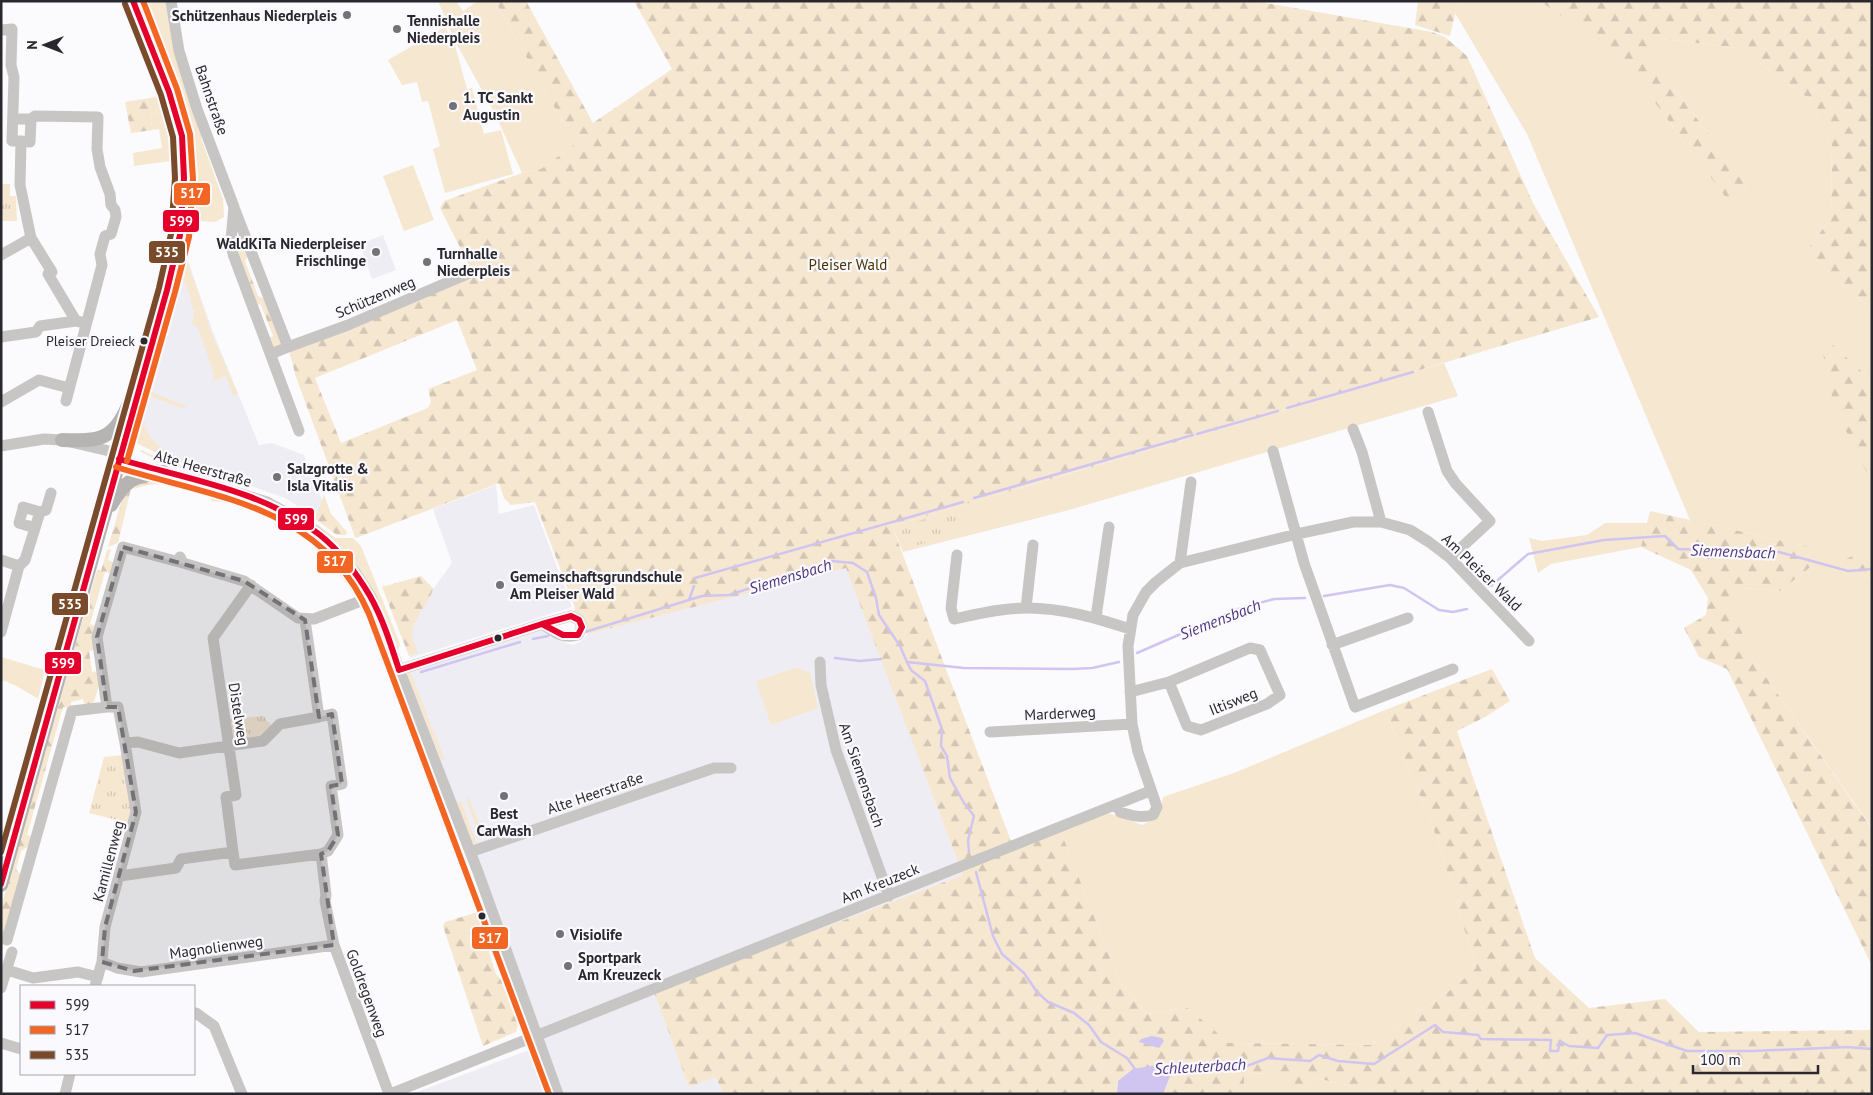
<svg xmlns="http://www.w3.org/2000/svg" width="1873" height="1095" viewBox="0 0 1873 1095" font-family="'PT Sans',sans-serif">
  <style>
    .built { fill: #efedf4 }
    .green { fill: #f6e7d1 }
    .forest { fill: url(#forest-firs); fill-rule: evenodd }
    .park { fill: url(#park-tufts) }
    .water { fill: #d0c5f1 }
    .lines { fill: none; stroke-linecap: round; stroke-linejoin: round }
    .stream { stroke: #d0c5f1; stroke-width: 2.5 }
    .minor { stroke: #c8c6c4; stroke-width: 11 }
    .major { stroke: #b6b4b2; stroke-width: 14 }
    .bus-1-casing { stroke: #faf9fd; stroke-width: 10 }
    .bus-2-casing { stroke: #faf9fd; stroke-width: 10 }
    .bus-3-casing { stroke: #faf9fd; stroke-width: 10 }
    .bus-1 { stroke: #e4002b; stroke-width: 6 }
    .bus-2 { stroke: #f26522; stroke-width: 6 }
    .bus-3 { stroke: #7a4b2a; stroke-width: 6 }
    .marked { fill: #737277; fill-opacity: 0.2; stroke: #737277; stroke-width: 4; stroke-dasharray: 10 6; stroke-linejoin: round }
    .poi-dot { fill: #737277; stroke: #faf9fd; stroke-width: 2 }
    .bus-dot { fill: #2a282f; stroke: #faf9fd; stroke-width: 2 }
    .labels { text-anchor: middle; dominant-baseline: central; stroke-width: 4.5; stroke-linejoin: round; paint-order: stroke }
    .bus-label { font-size: 14px; fill: #2a282f; stroke: #faf9fd; text-anchor: end }
    .poi-label { font-size: 15px; font-weight: bold; fill: #2a282f; stroke: #faf9fd; text-anchor: start }
    .street-label { font-size: 15px; fill: #2a282f; stroke: #faf9fd }
    .park-label { font-size: 15px; fill: #493100; stroke: #faf9fd }
    .water-label { font-size: 16px; font-style: italic; fill: #4e3780; stroke: #faf9fd }
    .line-badge { stroke: #faf9fd; stroke-width: 2 }
    .badge-label { font-size: 14px; text-anchor: middle; font-weight: bold; fill: #fff }
  </style>
  <defs>
    <pattern id="forest-firs" width="22" height="20" patternUnits="userSpaceOnUse" patternTransform="scale(1.25)"><rect width="22" height="20" fill="#f6e7d1"/><path d="M5 1l3.5 6h-7zM16 11l3.5 6h-7z" fill="#d3c6b4"/></pattern>
    <pattern id="park-tufts" width="24" height="20" patternUnits="userSpaceOnUse" patternTransform="scale(1.25)"><rect width="24" height="20" fill="#f6e7d1"/><path d="M3 7l-1-3M5 7V3M7 7l1-3M15 17l-1-3M17 17v-4M19 17l1-3" fill="none" stroke="#d3c6b4"/></pattern>
  </defs>
  <rect width="100%" height="100%" fill="#fbfafc"/>
  <path class="built" d="M383,235L396,270L372,279L360,244Z
    M183,247L213,332L259,445L272,443L304,455L323,502L319,519L285,498L159,453L138,426L170,307Z
    M496,485L499,514L534,505L572,607L410,658L403,631L452,563L433,509Z
    M846,567L963,875L655,992L689,1087L716,1076L723,1094H412L539,1046L399,670L542,624L563,642L573,645L580,642L588,634Z"/>
  <path class="green" d="M143,1H166L202,133L201,138L223,199L224,217L215,222L187,220L184,121L172,76Z
    M438,1H456L463,11L478,1H495L575,144L541,169L522,173L495,114L455,41Z
    M1458,1H1540L1624,61L1729,202L1747,186L1652,58L1664,39L1739,48L1808,98L1832,146L1831,218L1807,250L1852,294L1872,308V381L1833,346L1835,407L1872,483V543L1861,576L1872,578V828L1754,660L1732,611L1743,588L1780,591L1813,565L1814,548L1690,520L1527,134L1455,13Z
    M445,27L455,45L467,89L472,88L484,134L501,130L513,174L445,193L433,149L440,146L428,101L422,102L417,82L402,85L388,60Z
    M166,111L171,161L134,166L133,153L162,148L159,129L153,130L151,121L152,115Z
    M413,165L434,220L404,231L383,176Z
    M185,254L212,334L238,394L233,396L226,376L212,381L214,374L198,328L192,323L195,310L192,309L190,295L179,270Z
    M1444,363L1458,396L1069,510L903,552L892,526Z
    M147,390L186,406L184,409L150,396C148,403 144,412 144,419C144,447 185,461 206,468L208,462L214,471L213,474L159,454L136,443V428Z
    M142,450L149,454L203,474L202,476L149,456L140,451Z
    M316,523L335,538H353L361,546L400,644L398,650L375,594Z
    M1605,523H1647L1641,547L1551,564L1538,573L1529,538L1542,541L1587,535Z
    M1,657L45,670L38,699L15,685L8,683L9,682L1,680Z
    M795,668L810,672L818,708L771,725L756,681Z
    M410,671L445,760L443,761L441,760L412,686L408,684L407,676Z
    M1385,710L1437,838L1476,968L1456,986L1371,1045L1228,1043L1188,1008L1147,1014L1120,983L1061,832L1108,813L1143,825L1160,814L1163,797L1234,773Z
    M469,798L485,838H482L479,835L466,800Z
    M461,801L477,844V845L472,842L457,803Z
    M1271,1073L1300,1089L1315,1078L1372,1090L1373,1094H1244V1074Z"/>
  <path class="forest" d="M495,1H526L593,123L672,69L634,1H1254L1432,32L1445,37L1467,56L1533,203L1599,317L892,526L1014,849L1061,832L1120,983L1147,1014L1188,1008L1229,1043L1371,1045L1456,986L1476,968L1437,838L1385,710L1492,669L1510,701L1485,717L1457,731L1535,958L1589,1008L1665,999L1699,1032L1872,1030V1094H1373L1371,1090L1315,1078L1300,1089H1286L1271,1073L1244,1074V1094H1163L1171,1074L1118,1081L1117,1094H723L716,1077L689,1087L654,992L963,875L846,568L588,634L573,615L575,608L535,502L511,505L504,498L499,483L356,538L355,537L296,377L288,347L472,271L440,208L444,201L522,173L541,169L575,144ZM457,320L477,370L428,389L431,402L428,408L341,443L315,378Z
    M1418,1H1458L1450,36L1415,25Z
    M1540,1H1872V308L1852,294L1807,250L1831,218L1832,146L1808,98L1739,48L1664,39L1652,58L1747,186L1729,202L1624,61Z
    M162,96L166,111L152,115L151,121L153,130L131,133L125,102Z
    M238,236L241,237L249,254L245,261L258,296L267,300L282,343L275,348L272,346L268,339L273,336L261,305L254,303L241,270L236,237Z
    M1833,345L1872,381V483L1834,407L1823,353Z
    M107,473L108,478L60,649L105,475Z
    M157,479C207,485 266,502 308,531C324,542 338,558 350,575C355,581 362,590 356,597C340,575 316,541 290,530C286,528 280,528 275,526L276,518L230,503L211,501V496C187,489 161,478 135,489L136,484Z
    M132,484L118,543L108,547L123,496Z
    M324,495L331,514L347,532L346,535H337L315,519Z
    M1650,511L1815,548L1813,565L1780,591L1744,588L1733,611L1754,660L1872,829V966L1727,669L1699,657L1684,628L1706,615L1708,598L1691,570L1641,547Z
    M1872,543V578L1861,576L1840,562L1869,548Z
    M111,549L108,560L115,563L112,573L105,572L90,624L97,627L96,650L89,651L92,672L100,671L101,679L93,705L85,706L83,699L71,702V708L63,707L27,835L34,837L32,844L21,851L16,869L18,872L24,875L1,954V908L11,872L97,570L101,571L107,550Z
    M421,576L433,588C430,605 410,619 413,637C413,642 417,647 418,653L409,656L382,587Z
    M478,912L482,930L494,968L496,974L501,980L518,1025L516,1032L483,1046L443,926L445,922Z"/>
  <path class="park" d="M1,184H10V196H16L17,221H1Z
    M960,509L956,536L905,548L897,527Z
    M264,716L266,720L270,723L271,728L261,738L238,741L230,734L229,719Z
    M123,755L132,812L129,823L89,813L104,757Z"/>
  <path class="water" d="M1152,1036L1162,1038L1164,1041L1159,1048L1139,1042L1141,1039Z
    M1156,1065L1168,1066L1171,1074L1163,1094H1117L1118,1081L1133,1069Z"/>
  <g class="lines">
    <path class="stream" d="M1287,408L1413,372
      M1197,434L1278,411
      M974,498L1193,435
      M695,578L963,502
      M1491,586L1528,554L1604,540L1665,536L1678,549L1779,552L1848,571L1872,569
      M1324,596L1390,585L1404,588L1439,610L1453,612L1467,609
      M689,600L694,586
      M585,632L702,596L729,595L832,561L853,563L867,572L876,598L879,615L900,646L907,662L964,668L1073,669L1092,668L1119,662
      M533,639L548,636
      M1137,653L1238,609L1274,599L1305,598
      M835,658L860,661L881,659
      M907,662L911,670L925,681L942,729L941,746L947,756L950,778L964,803L974,816L968,840L969,852
      M421,672L520,642
      M976,872L993,936L1002,954L1024,973L1037,992L1048,1002L1074,1013L1089,1025L1101,1042L1127,1058L1135,1069
      M1168,1070L1197,1067L1247,1066L1268,1058L1310,1061L1319,1055L1338,1061L1374,1064L1435,1025L1443,1032L1478,1035L1481,1039L1551,1040L1550,1051H1558L1560,1041L1569,1046L1598,1048L1607,1035L1635,1033L1687,1051H1752L1847,1047L1872,1049"/>
    <path class="minor" d="M171,1L179,51L197,109L234,207L231,240L233,254L299,431
      M1,30L12,29L11,65L14,77L12,141H21L20,185L31,238L1,255
      M13,119H31L35,116L98,117L97,149L100,167L110,194L111,205L115,210L116,217L111,234L105,236L100,254L102,265L66,401
      M21,141L30,142L31,119
      M235,210L288,347L271,354
      M31,238L52,272L48,274L76,321
      M1,337L36,332L40,326L76,321L81,322
      M288,347L348,325L472,272
      M1,402L39,380L69,388
      M1428,412L1447,471L1456,484L1490,521L1450,558
      M1353,429L1362,452L1381,522
      M1,446L44,439L62,440L109,451L119,459L134,464L202,482L267,502L307,524L319,534L355,572L371,597L478,872L558,1094
      M1273,451L1304,563L1355,707L1453,669
      M35,528L19,523L23,509V507L40,512
      M957,555L951,608L954,619C978,614 1002,608 1027,608C1063,608 1096,618 1130,629
      M180,557L183,563L244,581L298,618L314,619L371,597
      M1,560L19,566
      M1180,563L1191,482
      M1026,608L1033,545
      M1096,617L1109,527
      M1,632L19,566L25,560L40,512L46,510L51,493
      M1332,645L1408,618
      M820,662L821,685L836,750L889,896
      M399,670L542,624L571,616L579,620L582,627L578,635C562,639 554,632 542,624
      M1130,692L1169,682L1250,648L1260,650L1280,695L1267,704L1201,730L1187,726L1169,682
      M990,732L1132,724
      M125,743L138,742L179,753L263,741L280,724L319,717
      M1118,804L1120,812C1132,816 1141,818 1153,815L1157,807L1138,752L1132,724L1128,646L1133,615L1146,592L1156,582L1180,563L1297,534L1353,522H1381L1410,530L1429,542L1450,558L1529,641
      M233,852L226,797L236,795L213,638L251,585
      M470,852L714,768H731
      M321,854L326,895L325,901L334,945L389,1094
      M120,876L176,868L181,859L233,852L235,865L321,854L328,851L338,835L331,786L342,784L332,714L319,717L305,620
      M7,940L72,711L107,707L97,637L123,547L183,563
      M102,962L117,968L141,972L334,945
      M7,970L33,978L78,972L98,977
      M95,986L102,962L105,927L136,812L125,743L118,707H107
      M1,988L12,952
      M196,1013L214,1026L242,1094
      M1,1043L21,1049
      M65,1094L70,1074
      M390,1094L1150,791"/>
    <path class="major" d="M62,440C99,441 114,441 129,403
      M111,505C126,479 134,476 163,472
      M1,885L167,290L180,235L184,178L182,136L169,92L133,1"/>
    <defs>
      <path id="bus-1" d="M119,459C186,479 263,490 320,535C340,551 357,574 370,596C383,619 391,645 399,670
        M571,616L579,620L582,627L578,635H563L542,624Z
        M399,670L542,624
        M1,884L167,290L180,235L184,178L182,136L169,92L133,1"/>
      <path id="bus-2" d="M127,461L175,292L189,237L193,179L190,134L177,89L143,1
        M116,467C216,498 322,505 369,614L549,1094"/>
      <path id="bus-3" d="M1,852L159,288L171,234L175,178L173,137L161,95L125,4"/>
    </defs>
    <use href="#bus-1" class="bus-1-casing"/>
    <use href="#bus-2" class="bus-2-casing"/>
    <use href="#bus-3" class="bus-3-casing"/>
    <use href="#bus-1" class="bus-1"/>
    <use href="#bus-2" class="bus-2"/>
    <use href="#bus-3" class="bus-3"/>
  </g>
  <path class="marked" d="M123,547L244,581L305,620L319,717L332,714L342,784L331,786L338,835L328,851L321,854L334,945L134,971L102,962L105,927L136,812L118,707H107L97,637Z"/>
  <g class="poi-dot">
    <circle cx="347" cy="15" r="5"/>
    <circle cx="397" cy="29" r="5"/>
    <circle cx="453" cy="106" r="5"/>
    <circle cx="376" cy="252" r="5"/>
    <circle cx="427" cy="262" r="5"/>
    <circle cx="277" cy="477" r="5"/>
    <circle cx="500" cy="585" r="5"/>
    <circle cx="504" cy="796" r="5"/>
    <circle cx="560" cy="934" r="5"/>
    <circle cx="568" cy="966" r="5"/>
  </g>
  <g class="bus-dot">
    <circle cx="144" cy="341" r="4.5"/>
    <circle cx="498" cy="638" r="4.5"/>
    <circle cx="482" cy="916" r="4.5"/>
  </g>
  <g class="labels">
    <g class="bus-label">
      <text x="135" y="341">Pleiser Dreieck</text>
    </g>
    <g class="poi-label">
      <text x="337" y="15" text-anchor="end">Schützenhaus Niederpleis</text>
      <text x="407" y="20">Tennishalle<tspan x="407" dy="17">Niederpleis</tspan></text>
      <text x="463" y="97">1. TC Sankt<tspan x="463" dy="17">Augustin</tspan></text>
      <text x="366" y="243" text-anchor="end">WaldKiTa Niederpleiser<tspan x="366" dy="17">Frischlinge</tspan></text>
      <text x="437" y="253">Turnhalle<tspan x="437" dy="17">Niederpleis</tspan></text>
      <text x="287" y="468">Salzgrotte &amp;<tspan x="287" dy="17">Isla Vitalis</tspan></text>
      <text x="510" y="576">Gemeinschaftsgrundschule<tspan x="510" dy="17">Am Pleiser Wald</tspan></text>
      <text x="504" y="813" text-anchor="middle">Best<tspan x="504" dy="17">CarWash</tspan></text>
      <text x="570" y="934">Visiolife</text>
      <text x="578" y="957">Sportpark<tspan x="578" dy="17">Am Kreuzeck</tspan></text>
    </g>
    <g class="street-label">
      <text transform="translate(212 100) rotate(71)">Bahnstraße</text>
      <text transform="translate(375 297) rotate(-23)">Schützenweg</text>
      <text transform="translate(203 468) rotate(16)">Alte Heerstraße</text>
      <text transform="translate(1482 572) rotate(44)">Am Pleiser Wald</text>
      <text transform="translate(1233 701) rotate(-22)">Iltisweg</text>
      <text transform="translate(1060 713) rotate(-3)">Marderweg</text>
      <text transform="translate(239 714) rotate(81)">Distelweg</text>
      <text transform="translate(862 775) rotate(71)">Am Siemensbach</text>
      <text transform="translate(595 793) rotate(-19)">Alte Heerstraße</text>
      <text transform="translate(108 861) rotate(-75)">Kamillenweg</text>
      <text transform="translate(880 883) rotate(-22)">Am Kreuzeck</text>
      <text transform="translate(216 947) rotate(-8)">Magnolienweg</text>
      <text transform="translate(367 993) rotate(70)">Goldregenweg</text>
    </g>
    <g class="park-label">
      <text x="848" y="264">Pleiser Wald</text>
    </g>
    <g class="water-label">
      <text transform="translate(1733 551) rotate(2)">Siemensbach</text>
      <text transform="translate(790 576) rotate(-17)">Siemensbach</text>
      <text transform="translate(1220 619) rotate(-21)">Siemensbach</text>
      <text transform="translate(1200 1066) rotate(-3)">Schleuterbach</text>
    </g>
  </g>
  <g class="line-badge">
    <rect x="173" y="182" width="38" height="24" rx="5" fill="#f26522"/>
    <rect x="162" y="209" width="38" height="24" rx="5" fill="#e4002b"/>
    <rect x="148" y="240" width="38" height="24" rx="5" fill="#7a4b2a"/>
    <rect x="277" y="507" width="38" height="24" rx="5" fill="#e4002b"/>
    <rect x="316" y="550" width="38" height="24" rx="5" fill="#f26522"/>
    <rect x="51" y="592" width="38" height="24" rx="5" fill="#7a4b2a"/>
    <rect x="44" y="651" width="38" height="24" rx="5" fill="#e4002b"/>
    <rect x="471" y="926" width="38" height="24" rx="5" fill="#f26522"/>
  </g>
  <g class="badge-label">
    <text x="192" y="198">517</text>
    <text x="181" y="226">599</text>
    <text x="167" y="257">535</text>
    <text x="296" y="524">599</text>
    <text x="335" y="566">517</text>
    <text x="70" y="609">535</text>
    <text x="63" y="668">599</text>
    <text x="490" y="943">517</text>
  </g>
  <rect width="1873" height="1095" fill="none" stroke="#2a282f" stroke-width="5"/>
  <rect x="20" y="985" width="175" height="90" fill="#faf9fd" stroke="#a7a5ab"/>
  <rect x="30" y="1001" width="25" height="8" fill="#e4002b" stroke="#a7a5ab"/>
  <text x="65" y="1010" font-size="15" fill="#2a282f">599</text>
  <rect x="30" y="1026" width="25" height="8" fill="#f26522" stroke="#a7a5ab"/>
  <text x="65" y="1035" font-size="15" fill="#2a282f">517</text>
  <rect x="30" y="1051" width="25" height="8" fill="#7a4b2a" stroke="#a7a5ab"/>
  <text x="65" y="1060" font-size="15" fill="#2a282f">535</text>
  <g transform="translate(45 45) rotate(270)" stroke="#faf9fd" stroke-width="4" paint-order="stroke">
  <path d="M0-4L9 19L0 12L-9 19Z" fill="#2a282f"/>
  <text y="-8" font-size="14" font-weight="bold" text-anchor="middle" fill="#2a282f">N</text>
  </g>
  <path d="M1693 1065v8h125v-8" fill="none" stroke="#2a282f" stroke-width="2.5"/>
  <text x="1700" y="1065" font-size="15" fill="#2a282f" stroke="#faf9fd" stroke-width="4" paint-order="stroke">100 m</text>
</svg>
